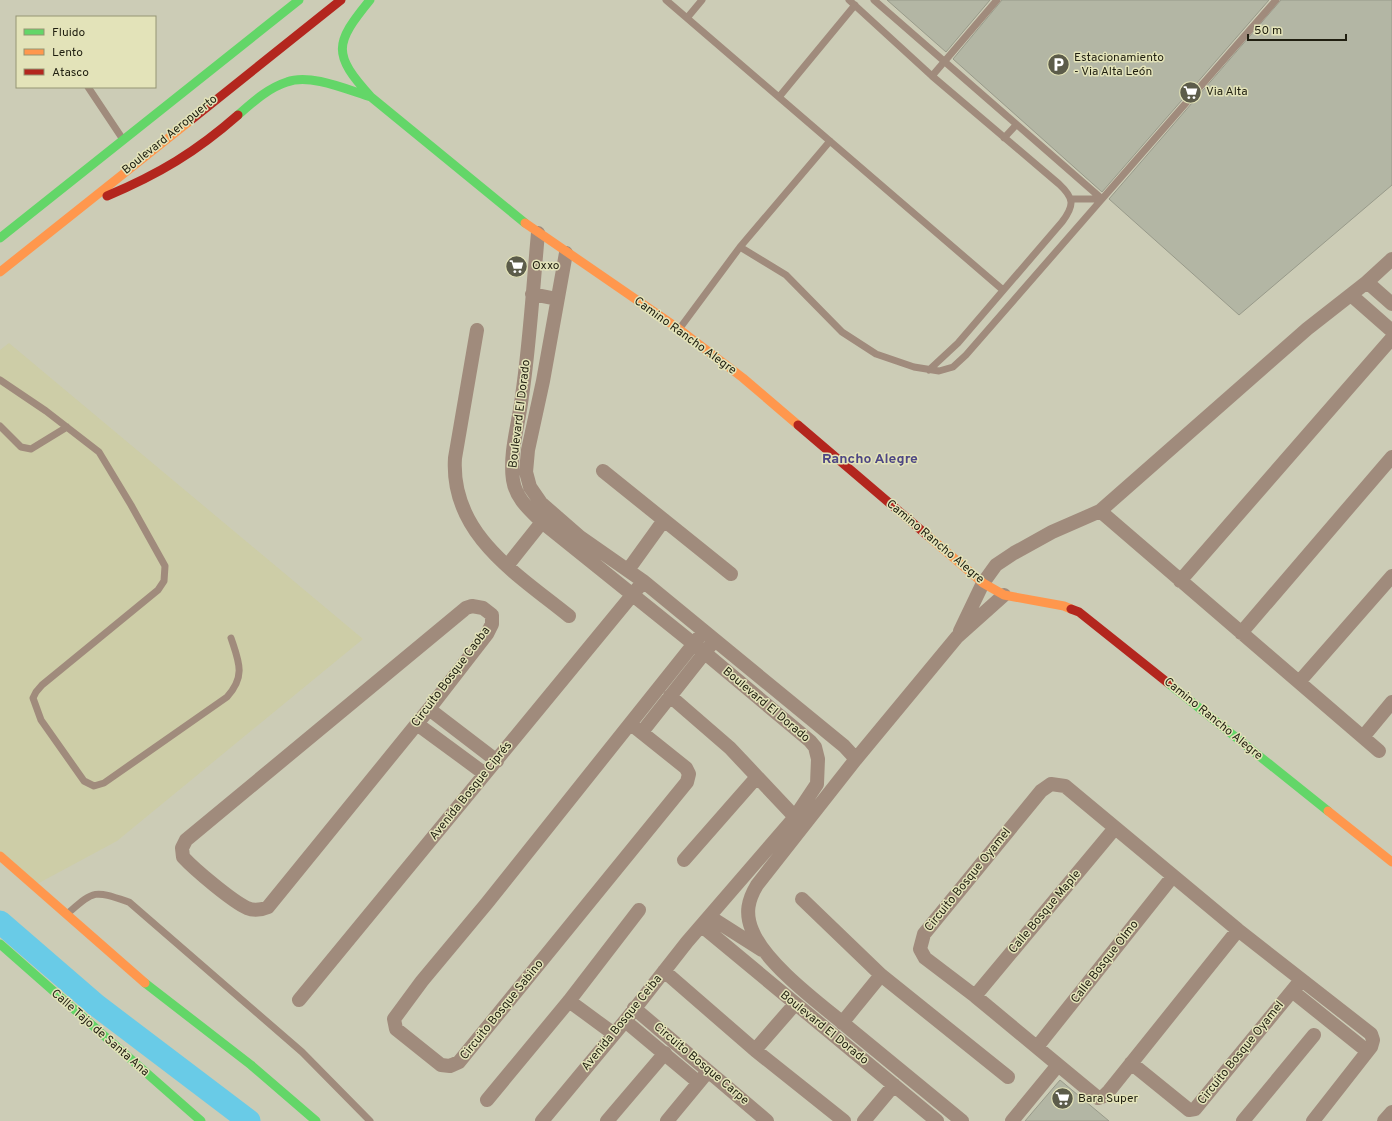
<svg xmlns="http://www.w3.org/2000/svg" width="1392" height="1121" viewBox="0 0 1392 1121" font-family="Overpass,sans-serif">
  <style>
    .built { fill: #cdcda7 }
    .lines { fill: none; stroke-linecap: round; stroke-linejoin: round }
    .river { stroke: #69cbe7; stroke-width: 23 }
    .building { fill: #b3b6a4; stroke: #989a8a }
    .lane { stroke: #a08b7c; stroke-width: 7 }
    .street { stroke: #a08b7c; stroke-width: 14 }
    .fast { stroke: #63d668; stroke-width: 9 }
    .slow { stroke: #ff974d; stroke-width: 9 }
    .jam { stroke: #b3261e; stroke-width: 9 }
    .labels { text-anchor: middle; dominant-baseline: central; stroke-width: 3; stroke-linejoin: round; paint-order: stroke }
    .poi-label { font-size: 12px; fill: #201f10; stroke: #e3e3b9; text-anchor: start }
    .street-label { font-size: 12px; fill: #201f10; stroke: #e3e3b9 }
    .quarter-label { font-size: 14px; font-weight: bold; fill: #4d4684; stroke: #e3e3b9 }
  </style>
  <rect width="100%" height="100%" fill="#ccccb6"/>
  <path class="built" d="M9,343L363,639L117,841L37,884L0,852V350Z"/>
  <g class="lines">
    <path class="river" d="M0,922L96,1005L249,1121"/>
  </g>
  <path class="building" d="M887,0H990L946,52Z
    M1002,0H1269L1102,192L953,59Z
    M1281,0H1392V185L1239,315L1109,199Z
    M1060,1080L1109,1121H1025Z"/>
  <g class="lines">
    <path class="lane" d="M666,0L1003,290
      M849,0L932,76L1059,184C1074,198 1075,205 1062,222L958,343L929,370
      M687,18L702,0
      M932,76L997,0
      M88,87L122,138
      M779,97L855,5
      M1004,138L1016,125
      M1071,199H1102L1276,0
      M740,247L830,141
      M680,328L740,247L786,275L842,332L876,354L914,367L939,371L953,367L966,355L1102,199L874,0
      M0,380L46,411L99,452L131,505L165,566L164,581L158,590L42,685L36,692L33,698L41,720L84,781L94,786L104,783L227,697C246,676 239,662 231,638
      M0,426L21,447L31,449L67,427
      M67,914C95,890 93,890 129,902L302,1052L370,1121"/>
    <path class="street" d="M538,233C533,287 530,342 522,396C519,423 509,453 513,480C516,499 530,510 542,522L705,653L810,741L815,747L818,759L817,784L795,817L687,942L625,1021L542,1121
      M566,253L543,381L528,450L526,472L530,487L541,503L580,537L643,581L844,746L856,759
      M1367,282L1392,259
      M532,294L557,299
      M1351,295L1392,331
      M477,330L455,458C450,534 517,574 569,616
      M603,471L731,574
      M1100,511L1379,751
      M507,566L542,522
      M628,570L664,520
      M1180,581L1392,338
      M472,606L483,608L492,615V624L487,634L429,709L268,907C261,910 254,911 247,908C232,901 195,870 183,857L182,848L186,840L466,608Z
      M960,631L983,583L996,565L1014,553L1052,532L1100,511L1307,329L1367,282L1392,304
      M1241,633L1392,457
      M1299,682L1392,576
      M670,696L730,748L795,817
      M429,709L497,761
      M417,724L485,774
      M631,724L686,768L689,774L687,782L459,1062L450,1066L441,1065L396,1029L394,1019L422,981L487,903L704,631
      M642,732L710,646
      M1363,737L1392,702
      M684,860L756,778
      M802,899L881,975L1008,1077
      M710,917L762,950
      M702,926L937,1121
      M1238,930L1109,1091L1104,1096L1098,1098L975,996L925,958L920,949L924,934L1041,791L1051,784L1065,786L1238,930L1371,1034L1373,1040L1371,1047L1313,1121
      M664,971L755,1050L844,1121
      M1292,991L1367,1051
      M975,996L1115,828
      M299,1000L638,588
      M569,1001L614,1034
      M634,1008L767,1121
      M625,1021L698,1082
      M842,1023L881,975
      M1037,1047L1173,876
      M755,1050L795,1004
      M1131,1063L1189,1110L1195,1109L1301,980
      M487,1100L569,1001L639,910
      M607,1121L665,1053
      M667,1121L705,1075
      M864,1121L894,1085
      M962,1121C921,1087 879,1053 838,1019C812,998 764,961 752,930C745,913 748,900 757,885L856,759L957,637L1004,595
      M1012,1121L1058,1065
      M1243,1121L1314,1035
      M1384,1121L1392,1112"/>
    <path class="fast" d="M370,0C334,44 332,54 371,97
      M371,97L525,223
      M238,115C253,102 268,88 287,82C310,73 348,90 371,97
      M0,238L299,0
      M1168,683L1328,811
      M0,944L201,1121
      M145,983L251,1065L316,1121"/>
    <path class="slow" d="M525,223L679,329L743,378L798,425
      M0,272L191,120
      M928,536L983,583L1004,595L1064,606L1071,609
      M1328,811L1392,862
      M0,856L145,983"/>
    <path class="jam" d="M191,120L341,0
      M107,196C159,174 196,152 238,115
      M798,425L928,536
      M1071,609L1079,612L1168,683"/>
  </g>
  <defs>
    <symbol id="parking-disc" viewBox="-11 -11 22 22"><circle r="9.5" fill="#5c5c4a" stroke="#e3e3b9"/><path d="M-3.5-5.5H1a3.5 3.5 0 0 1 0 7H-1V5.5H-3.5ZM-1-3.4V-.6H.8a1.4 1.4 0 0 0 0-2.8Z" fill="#fff"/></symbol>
    <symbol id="supermarket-disc" viewBox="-11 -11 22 22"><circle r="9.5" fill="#5c5c4a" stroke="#e3e3b9"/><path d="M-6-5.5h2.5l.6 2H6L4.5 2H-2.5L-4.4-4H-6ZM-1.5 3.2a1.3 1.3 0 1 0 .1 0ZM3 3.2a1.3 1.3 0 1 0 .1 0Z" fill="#fff"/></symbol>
  </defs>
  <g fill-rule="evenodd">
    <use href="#parking-disc" x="1046" y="52" width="25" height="25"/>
    <use href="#supermarket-disc" x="1178" y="80" width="25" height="25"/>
    <use href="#supermarket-disc" x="504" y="254" width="25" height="25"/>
    <use href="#supermarket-disc" x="1050" y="1086" width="25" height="25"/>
  </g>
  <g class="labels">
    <g class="poi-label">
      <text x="1074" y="58">Estacionamiento<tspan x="1074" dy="14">- Via Alta León</tspan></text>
      <text x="1206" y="92">Via Alta</text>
      <text x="532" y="266">Oxxo</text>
      <text x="1078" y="1099">Bara Super</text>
    </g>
    <g class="street-label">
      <text transform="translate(170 135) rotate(-39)">Boulevard Aeropuerto</text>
      <text transform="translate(685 336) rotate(36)">Camino Rancho Alegre</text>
      <text transform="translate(520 414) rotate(-83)">Boulevard El Dorado</text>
      <text transform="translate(935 542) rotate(40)">Camino Rancho Alegre</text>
      <text transform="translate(451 677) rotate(-53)">Circuito Bosque Caoba</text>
      <text transform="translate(766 705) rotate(40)">Boulevard El Dorado</text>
      <text transform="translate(1213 719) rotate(39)">Camino Rancho Alegre</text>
      <text transform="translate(471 791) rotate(-51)">Avenida Bosque Ciprés</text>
      <text transform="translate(968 880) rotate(-51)">Circuito Bosque Oyamel</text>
      <text transform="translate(1045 912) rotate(-50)">Calle Bosque Maple</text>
      <text transform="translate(1105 962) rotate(-52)">Calle Bosque Olmo</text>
      <text transform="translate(502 1010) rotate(-51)">Circuito Bosque Sabino</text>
      <text transform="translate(622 1023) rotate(-51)">Avenida Bosque Ceiba</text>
      <text transform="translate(824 1028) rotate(39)">Boulevard El Dorado</text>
      <text transform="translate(100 1033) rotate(41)">Calle Tajo de Santa Ana</text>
      <text transform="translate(1241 1053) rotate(-51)">Circuito Bosque Oyamel</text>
      <text transform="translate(701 1064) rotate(40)">Circuito Bosque Carpe</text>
    </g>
    <g class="quarter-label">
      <text x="870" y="459">Rancho Alegre</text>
    </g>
  </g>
  <rect x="16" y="16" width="140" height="72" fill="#e3e3b9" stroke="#959575"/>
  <rect x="24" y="29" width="20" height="6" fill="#63d668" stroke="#959575"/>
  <text x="52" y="36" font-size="12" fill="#201f10">Fluido</text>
  <rect x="24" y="49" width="20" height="6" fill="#ff974d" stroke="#959575"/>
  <text x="52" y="56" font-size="12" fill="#201f10">Lento</text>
  <rect x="24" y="69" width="20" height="6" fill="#b3261e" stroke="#959575"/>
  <text x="52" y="76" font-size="12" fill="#201f10">Atasco</text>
  <path d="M1248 34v6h98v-6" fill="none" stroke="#201f10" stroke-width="2"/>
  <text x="1254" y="34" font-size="12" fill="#201f10" stroke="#e3e3b9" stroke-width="3" paint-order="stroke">50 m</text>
</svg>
